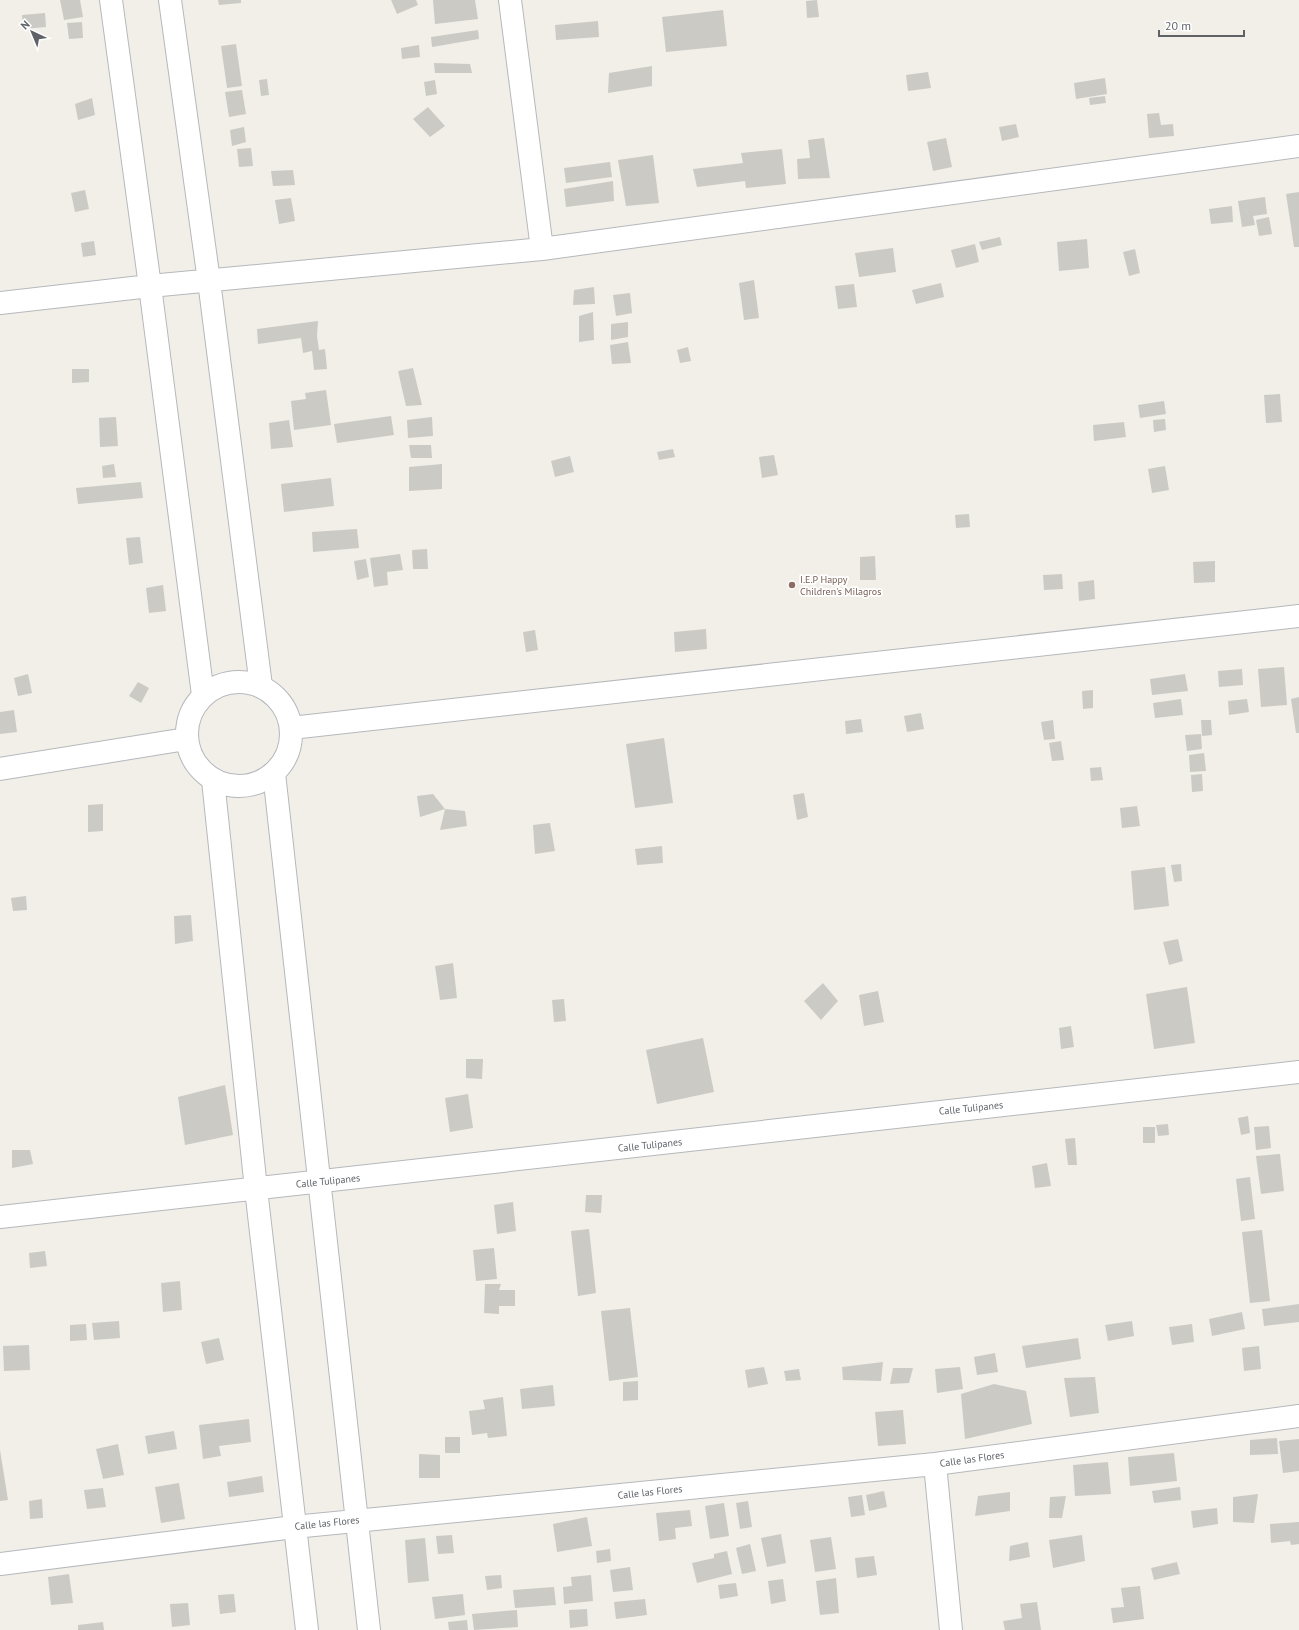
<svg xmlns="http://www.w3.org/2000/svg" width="1299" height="1630" viewBox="0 0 1299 1630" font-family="'PT Sans',sans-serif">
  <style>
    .building { fill: #cccac5 }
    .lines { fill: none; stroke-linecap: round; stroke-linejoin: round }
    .minor-casing { stroke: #b5b8bc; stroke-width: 24 }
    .minor { stroke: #fff; stroke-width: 22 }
    .education-dot { fill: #8d6e63; stroke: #fff; stroke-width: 1.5 }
    .labels { text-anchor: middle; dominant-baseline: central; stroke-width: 3.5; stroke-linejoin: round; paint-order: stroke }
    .education-label { font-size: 10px; fill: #785e54; stroke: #fff; text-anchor: start }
    .street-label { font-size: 10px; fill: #5f6368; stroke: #fff }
  </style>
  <rect width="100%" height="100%" fill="#f1efe8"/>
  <path class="building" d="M60,0H80L83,17L64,20Z
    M218,0H241V3L219,5Z
    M391,0H416L418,5L397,14Z
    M433,0H475L478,19L435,24Z
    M817,0L819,17L807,18L806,1Z
    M723,10L727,46L666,52L662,17Z
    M45,13L46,27L23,29L22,15Z
    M598,21L599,37L556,40L555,25Z
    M82,22L83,38L69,39L67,23Z
    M478,30L479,39L432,47L431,37Z
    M236,44L242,86L227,88L221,46Z
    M419,45L420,57L402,59L401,48Z
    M434,63L470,64L472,73H435Z
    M652,66V86L608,93L609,73Z
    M928,72L931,88L908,91L906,75Z
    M1105,78L1107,94L1076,99L1074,83Z
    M267,79L269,95L261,96L259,80Z
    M435,80L437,94L426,96L424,82Z
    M242,90L246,114L229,117L225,92Z
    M1105,96L1106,103L1090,105L1089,98Z
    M92,98L95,115L78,120L75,104Z
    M428,107L445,126L430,137L413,119Z
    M1159,113L1161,125L1173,124L1174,136L1149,138L1147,114Z
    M1016,124L1019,137L1002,141L999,127Z
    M244,127L246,142L232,146L230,130Z
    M824,138L830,178L798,179L797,159L810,158L808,140Z
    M946,138L952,167L933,171L927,142Z
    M251,148L253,166L239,167L237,149Z
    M782,149L786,184L746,188L745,181L697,187L693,169L743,163L741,153Z
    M653,155L659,203L626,206L618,160Z
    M610,162L612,177L566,183L564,168Z
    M293,170L295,185L273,186L271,171Z
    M613,181L614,201L566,207L564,189Z
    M85,190L89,209L75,212L71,193Z
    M1299,192V247H1294L1286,194Z
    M1265,197L1267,214L1253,216L1255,225L1242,227L1238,201Z
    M291,198L295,221L279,224L275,200Z
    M1232,206L1233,222L1211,224L1209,209Z
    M1269,217L1272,234L1259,236L1256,220Z
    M1000,237L1002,245L982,250L979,242Z
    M1087,239L1089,268L1059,271L1057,242Z
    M94,241L96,255L83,257L81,243Z
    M975,244L979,262L956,268L951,250Z
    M893,248L896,272L859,277L855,253Z
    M1135,249L1140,273L1129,276L1123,252Z
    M754,280L759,318L744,320L739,283Z
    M941,283L944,297L916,304L912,290Z
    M854,284L857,307L838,309L835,286Z
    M594,287L595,304L573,305L574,290Z
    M630,293L632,313L616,316L613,295Z
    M593,312L594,340L579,342V316Z
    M318,321L317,336L319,350L325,349L327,369L314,370L312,351L303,353L301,338L258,344L257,329Z
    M628,322V337L611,340V324Z
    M628,342L631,363L612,364L610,345Z
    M688,347L691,361L680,363L677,350Z
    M413,368L422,405L406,406L398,371Z
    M72,369H89V382L72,383Z
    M326,390L331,425L294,430L291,401L306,399L305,393Z
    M1280,394L1282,422L1266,423L1264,395Z
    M1164,401L1166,414L1140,418L1138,405Z
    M391,416L394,435L337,443L334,424Z
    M116,417L118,446L100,447L99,418Z
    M432,417L433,436L408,438L407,420Z
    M1165,419L1166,430L1154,432L1153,420Z
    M289,420L293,447L271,449L269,423Z
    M1124,422L1126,437L1094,441L1093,425Z
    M409,445H431L432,458H411Z
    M673,449L675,457L659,460L657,452Z
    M774,455L778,475L762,478L759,457Z
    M570,456L574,472L555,477L551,461Z
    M114,464L116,477L103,478L102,466Z
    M442,464V489L409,491V467Z
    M1165,466L1169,490L1152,493L1148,469Z
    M331,478L334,506L284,512L281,484Z
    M141,482L143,498L78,504L76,488Z
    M969,514L970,527L956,528L955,515Z
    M357,529L359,548L313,552L312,532Z
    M140,537L143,563L129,565L126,538Z
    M427,549L428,569H413L412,550Z
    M400,554L403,570L387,572L388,585L374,587L370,558Z
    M875,556L876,580H860V557Z
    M366,559L369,577L357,580L354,561Z
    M1215,561V582L1194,583L1193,562Z
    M1062,574L1063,589L1044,590L1043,575Z
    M1094,580L1095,599L1079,601L1078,582Z
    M163,585L166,611L149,613L146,588Z
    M706,629L707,649L675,652L674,632Z
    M535,630L538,650L526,652L523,632Z
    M1284,667L1287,705L1261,707L1258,669Z
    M1242,669L1243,685L1219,687L1218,671Z
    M28,674L32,693L18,696L14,678Z
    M1185,674L1188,691L1152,695L1150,679Z
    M138,682L149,688L141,703L129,696Z
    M1093,690V708L1083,709L1082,691Z
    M1299,697V733H1296L1291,699Z
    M1181,699L1183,715L1155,718L1153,703Z
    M1247,699L1249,712L1229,715L1228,701Z
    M14,710L17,732L0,734V712Z
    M921,713L924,729L907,732L904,716Z
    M861,719L863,732L846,734L845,721Z
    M1053,720L1055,739L1044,740L1041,722Z
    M1201,720H1211L1212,735L1202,736Z
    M1201,734L1202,749L1187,751L1185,735Z
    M664,738L673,803L635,808L626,744Z
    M1061,741L1064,760L1052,761L1049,743Z
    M1204,753L1206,771L1190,772L1189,755Z
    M1101,767L1103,780L1091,781L1090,768Z
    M1202,774L1203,791L1192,792L1191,775Z
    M804,793L808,817L797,820L793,795Z
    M433,794L445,809L420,817L417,796Z
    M103,804V831L88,832V805Z
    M1137,806L1140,826L1122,828L1120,808Z
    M445,809L465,811L467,826L440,830Z
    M550,823L555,851L535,854L533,825Z
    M662,846L663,863L637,865L635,849Z
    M1181,864L1182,881L1174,882L1171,865Z
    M1165,867L1169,906L1134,910L1131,871Z
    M26,896L27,910L13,911L11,898Z
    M191,915L193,941L175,944L174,916Z
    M1178,939L1183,961L1169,965L1163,942Z
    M453,963L457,998L440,1000L435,966Z
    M823,983L838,1001L821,1020L804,1001Z
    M1187,987L1195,1043L1154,1049L1146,994Z
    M878,991L884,1022L864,1026L859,995Z
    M564,999L566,1021L554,1022L552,1000Z
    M1071,1026L1074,1047L1061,1049L1059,1028Z
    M703,1038L714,1092L657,1104L646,1050Z
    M466,1059H483L482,1079L466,1078Z
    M225,1085L233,1135L185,1145L178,1097Z
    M468,1094L473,1128L450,1132L445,1098Z
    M1248,1116L1250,1133L1241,1135L1238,1118Z
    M1168,1124L1169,1135L1158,1136L1156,1125Z
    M1269,1126L1271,1148L1256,1150L1254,1127Z
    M1143,1127H1155V1143H1143Z
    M1075,1138L1077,1165H1068L1065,1139Z
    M12,1150H30L33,1164L12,1168Z
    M1280,1154L1284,1191L1261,1194L1256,1156Z
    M1047,1163L1051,1186L1035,1188L1032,1166Z
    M1250,1177L1255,1219L1241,1221L1236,1179Z
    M586,1195H602L601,1213L585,1212Z
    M513,1202L516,1231L497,1234L494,1205Z
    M589,1229L596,1293L578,1296L571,1231Z
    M1262,1230L1270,1301L1250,1303L1242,1232Z
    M494,1248L497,1279L476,1281L473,1250Z
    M45,1251L47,1266L30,1268L29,1253Z
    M180,1281L182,1310L163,1312L161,1283Z
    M485,1284H501L499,1290H515V1306H499V1314L484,1313Z
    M1299,1304V1322L1264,1326L1262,1309Z
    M630,1308L638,1377L609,1381L601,1311Z
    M1242,1312L1245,1329L1212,1336L1209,1319Z
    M119,1321L120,1338L94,1340L92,1323Z
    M1132,1321L1134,1336L1108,1341L1105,1325Z
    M86,1324L87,1340L70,1341V1325Z
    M1192,1324L1194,1342L1172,1345L1169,1327Z
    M219,1338L224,1360L206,1364L201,1342Z
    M1078,1338L1081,1359L1026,1368L1022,1346Z
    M29,1345L30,1370L4,1371L3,1346Z
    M1259,1346L1261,1369L1244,1371L1242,1348Z
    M995,1353L998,1372L977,1375L974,1357Z
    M883,1362L881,1381L843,1380L842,1367Z
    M764,1367L768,1384L748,1388L745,1370Z
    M960,1367L963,1389L937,1393L935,1369Z
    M893,1368H913L909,1383L890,1384Z
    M799,1369L801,1380L786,1381L784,1371Z
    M1095,1377L1099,1413L1070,1417L1064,1378Z
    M638,1381V1400L623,1401V1382Z
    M994,1384L1026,1391L1032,1424L965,1439L961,1394Z
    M553,1385L555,1406L522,1409L520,1389Z
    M503,1397L507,1436L488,1438L487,1433L472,1435L469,1411L485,1409L483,1400Z
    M903,1410L906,1444L878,1446L875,1412Z
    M249,1419L251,1442L219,1446L221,1456L203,1459L199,1425Z
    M174,1431L177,1449L148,1454L145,1436Z
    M445,1437H460V1453H445Z
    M1277,1438L1278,1454L1250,1455V1440Z
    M1299,1439V1471L1283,1473L1279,1441Z
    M118,1444L124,1475L103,1479L96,1449Z
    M0,1450L8,1500L0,1501Z
    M1174,1453L1177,1481L1130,1486L1128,1457Z
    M419,1454L440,1455V1478H419Z
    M1108,1462L1111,1494L1075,1496L1073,1465Z
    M262,1476L264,1492L229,1497L227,1482Z
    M179,1483L185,1519L161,1523L155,1487Z
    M1180,1487L1181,1500L1154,1503L1152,1491Z
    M103,1488L106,1507L87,1509L84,1490Z
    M884,1491L887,1507L869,1511L866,1495Z
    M1010,1492V1511L975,1516L978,1496Z
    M1258,1494L1254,1523L1233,1522V1497Z
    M862,1495L865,1515L851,1517L848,1497Z
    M1066,1496L1062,1518H1049L1050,1497Z
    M42,1499L43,1518L30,1519L29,1501Z
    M748,1501L752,1527L740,1529L736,1503Z
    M724,1503L729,1536L710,1539L705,1506Z
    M1217,1508L1218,1524L1193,1528L1191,1511Z
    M690,1510L692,1526L675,1528L676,1539L659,1541L656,1513Z
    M587,1517L592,1546L557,1552L553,1524Z
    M1299,1522V1544L1291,1545L1290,1541L1271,1543L1270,1524Z
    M781,1534L786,1563L767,1567L761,1538Z
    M452,1535L454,1553L438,1554L436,1536Z
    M1082,1535L1085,1561L1053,1568L1049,1540Z
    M831,1537L836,1569L815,1572L810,1540Z
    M425,1538L429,1581L408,1583L405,1540Z
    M1028,1542L1030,1557L1009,1561L1010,1546Z
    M750,1544L756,1571L742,1574L736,1548Z
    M610,1549L611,1561L597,1563L596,1551Z
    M727,1551L732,1574L697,1583L692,1563L714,1558V1554Z
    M874,1556L877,1575L857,1578L855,1558Z
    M1177,1562L1180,1574L1154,1580L1151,1568Z
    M630,1567L633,1590L613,1592L610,1570Z
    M69,1574L73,1603L51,1605L48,1577Z
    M501,1575L502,1588L487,1590L485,1576Z
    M591,1575L593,1601L564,1604L563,1587L572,1586L571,1577Z
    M836,1578L839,1613L820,1615L816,1581Z
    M783,1579L786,1601L771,1604L768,1581Z
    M736,1583L738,1596L720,1599L718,1585Z
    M1140,1586L1144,1619L1113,1623L1111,1608L1124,1607L1121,1588Z
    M554,1587L556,1605L515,1608L513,1590Z
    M234,1594L236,1612L220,1614L218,1595Z
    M463,1594L465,1615L435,1619L432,1597Z
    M645,1599L647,1615L616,1619L614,1602Z
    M1037,1602L1041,1630H1005L1003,1621L1022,1618L1020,1604Z
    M188,1603L190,1625L172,1627L170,1604Z
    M587,1609L588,1626L570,1628L569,1610Z
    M517,1610L518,1627L474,1630L472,1614Z
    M467,1620L468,1630H449L448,1622Z
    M103,1622L104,1630H78V1625Z"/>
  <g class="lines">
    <defs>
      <path id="minor" d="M111,0L150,286L203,695
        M170,0L209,281L261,686
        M510,0L542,249
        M0,303L150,286L542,249L1299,146
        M187 734a52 52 0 1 1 104 0a52 52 0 1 1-104 0Z
        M291,728L1299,616
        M0,769L186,739
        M274,773L369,1630
        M213,780L256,1189L307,1630
        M0,1217L1299,1072
        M935,1464L951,1630
        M0,1564L294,1527L935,1464L1299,1416"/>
    </defs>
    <use href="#minor" class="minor-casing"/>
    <use href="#minor" class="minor"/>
  </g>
  <circle class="education-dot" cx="792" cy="585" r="4"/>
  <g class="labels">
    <g class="education-label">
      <text x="800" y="579">I.E.P Happy<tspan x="800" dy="12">Children's Milagros</tspan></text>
    </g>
    <g class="street-label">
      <text transform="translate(971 1108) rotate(-6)">Calle Tulipanes</text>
      <text transform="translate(650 1145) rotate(-6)">Calle Tulipanes</text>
      <text transform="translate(328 1181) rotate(-6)">Calle Tulipanes</text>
      <text transform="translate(972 1459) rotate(-8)">Calle las Flores</text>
      <text transform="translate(650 1492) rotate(-6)">Calle las Flores</text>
      <text transform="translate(327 1523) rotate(-6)">Calle las Flores</text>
    </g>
  </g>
  <g transform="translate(32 32) rotate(316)" stroke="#ffffff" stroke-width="3" paint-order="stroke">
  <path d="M0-3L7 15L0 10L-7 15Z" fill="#5f6368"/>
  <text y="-6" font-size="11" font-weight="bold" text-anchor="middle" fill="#5f6368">N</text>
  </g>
  <path d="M1159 30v6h85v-6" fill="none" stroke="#5f6368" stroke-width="2"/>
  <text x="1165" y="30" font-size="12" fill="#5f6368" stroke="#ffffff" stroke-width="3" paint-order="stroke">20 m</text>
</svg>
